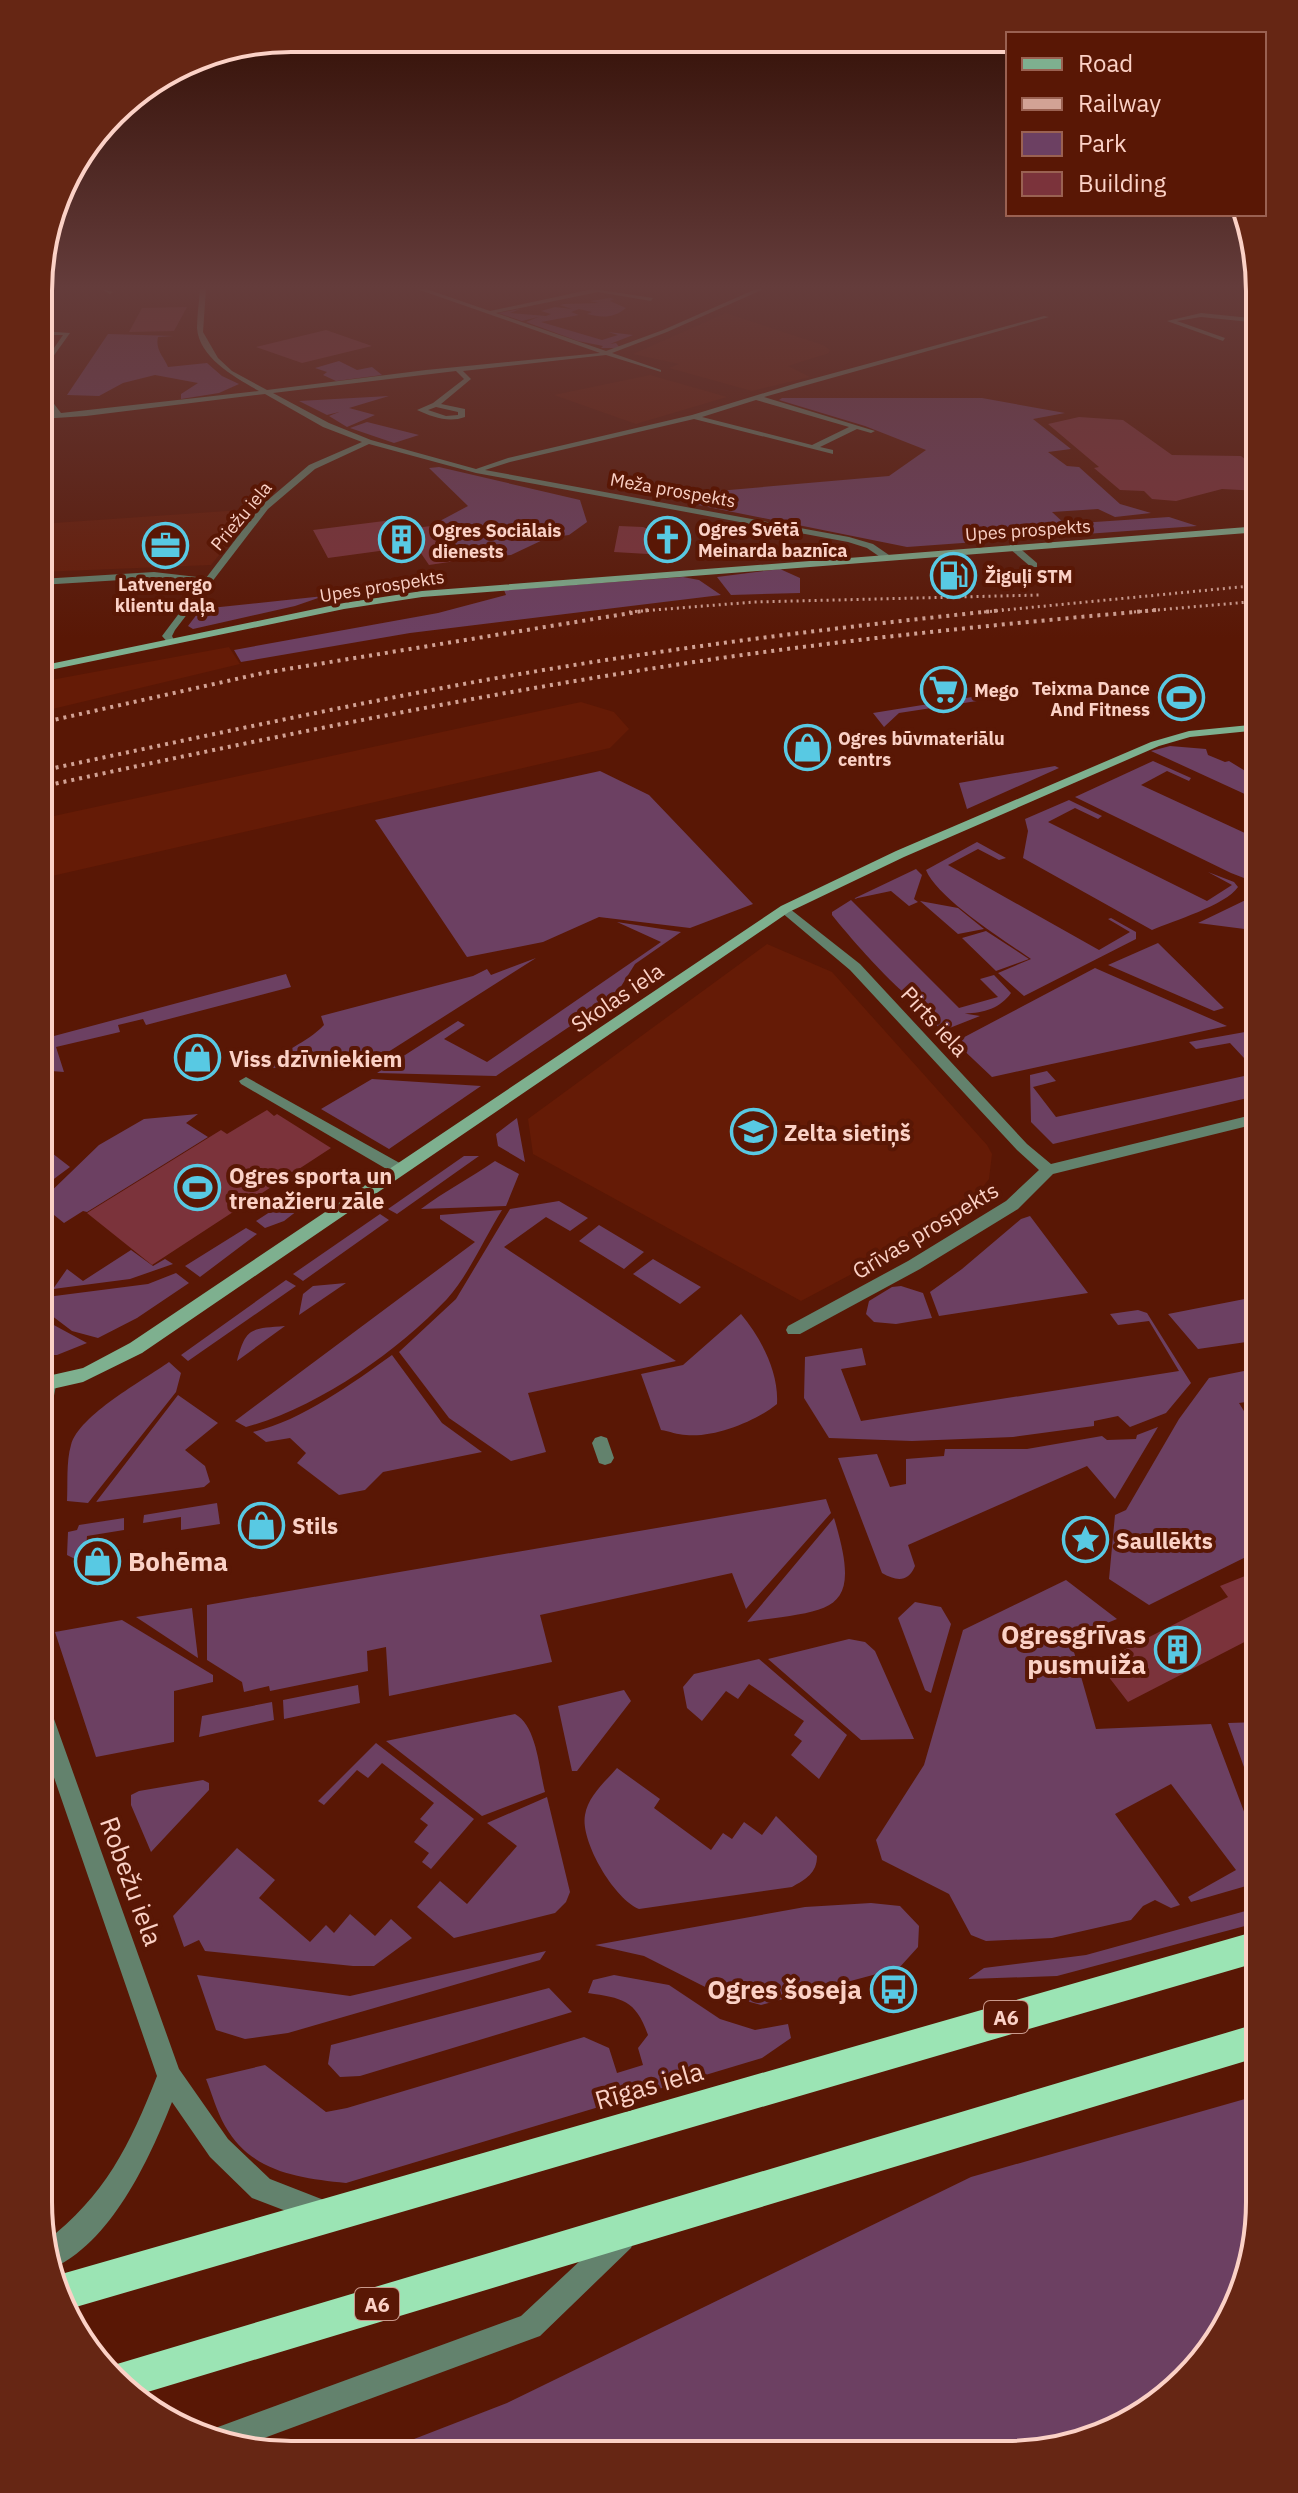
<svg xmlns="http://www.w3.org/2000/svg" width="1298" height="2493" viewBox="0 0 1298 2493" font-family="'IBM Plex Sans',sans-serif">
  <style>
    .built { fill: #651b06 }
    .green { fill: #6c4062 }
    .building { fill: #7b333b }
    .lines { fill: none; stroke-linecap: round; stroke-linejoin: round }
    .minor { fill: #63826d; fill-rule: evenodd }
    .secondary { fill: #7eb08f; fill-rule: evenodd }
    .trunk { fill: #9be4b4; fill-rule: evenodd }
    .rail-far1 { stroke: #d2a295; stroke-width: 3; stroke-dasharray: 2 4; stroke-linecap: butt }
    .rail { stroke: #d2a295; stroke-width: 4; stroke-dasharray: 3 5; stroke-linecap: butt }
    .labels { text-anchor: middle; dominant-baseline: central; stroke-width: 8; stroke-linejoin: round; paint-order: stroke }
    .far-street-label { font-size: 18px; fill: #fbd1c6; stroke: #591705 }
    .far-poi-label { font-size: 18px; font-weight: bold; fill: #fbd1c6; stroke: #591705; text-anchor: start }
    .shield { fill: #591705; stroke: #ca998c; stroke-width: 2 }
    .shield-label { font-size: 20px; font-weight: bold; fill: #fbd1c6 }
    .street-label { font-size: 22px; fill: #fbd1c6; stroke: #591705 }
    .poi-label { font-size: 22px; font-weight: bold; fill: #fbd1c6; stroke: #591705; text-anchor: start }
    .near-poi-label { font-size: 26px; font-weight: bold; fill: #fbd1c6; stroke: #591705; text-anchor: end }
    .near-street-label { font-size: 26px; fill: #fbd1c6; stroke: #591705 }
    .rim { fill: none; stroke: #fbd1c6; stroke-width: 4 }
  </style>
  <rect width="100%" height="100%" fill="#591705"/>
  <path class="built" d="M726,313L823,345L830,350L829,353L788,366L810,377L752,391L669,368L679,364L633,354Z
    M650,375L727,397L636,424L554,395Z
    M257,509L211,565L40,572V524Z
    M229,647L240,664L40,712V682Z
    M581,702L614,712L629,729L610,748L39,879L40,819Z
    M767,944L832,972L987,1145L992,1154L989,1179L959,1217L801,1301L533,1154L528,1119Z"/>
  <path class="green" d="M610,298L614,299L610,301L626,308C614,318 602,318 587,314L592,312L579,309L571,312L579,315L541,322L602,340L618,335L608,332L633,335L610,344L616,343L620,348H601L603,346L578,341L526,322L538,317L522,321L498,313L520,309L510,313L546,316L551,314L541,311L555,307L572,309L560,305L564,304L599,303L590,301Z
    M108,334L174,336L158,337C155,350 164,357 168,367L207,363L222,376L239,384L219,393L181,399V394L198,383L155,375L123,383L99,396L67,395Z
    M339,361L357,370L372,367L382,375L336,381L323,375L327,372L315,368Z
    M389,396L349,408L375,415L347,427L329,416L339,412L327,415L299,401Z
    M782,398H982L1065,413L1033,419L1071,449L1048,452L1067,466L1079,467L1120,504L1151,513L1115,517L1098,509L1052,512L1065,524L1169,517L1197,526L907,547L698,505L706,492L889,476L926,450L865,426L779,400Z
    M367,422L419,435L394,443L350,428Z
    M439,467L580,500L587,522L569,535L547,538L511,555L467,560L438,522L468,506L429,468Z
    M780,569L800,578V593L731,595L717,577Z
    M683,577L699,580L721,595L410,633L241,662L234,650L438,613L506,595L504,590Z
    M324,596L295,606L193,629L188,626L201,609Z
    M972,697L977,701L899,713L884,727L873,713Z
    M1170,746L1206,749L1208,755L1225,762L1229,761L1260,780V801L1151,751Z
    M1153,761L1191,778L1189,781L1167,771L1141,785L1260,840V878H1244L1231,873L1075,797Z
    M1055,766L1059,768L967,809L959,783Z
    M600,771L649,795L753,904L690,928L599,917L543,942L467,957L375,820Z
    M1069,800L1102,816L1098,819L1075,808L1048,822L1207,901L1232,885L1208,872L1234,882L1238,887C1226,905 1173,921 1152,930L1023,858L1028,831L1025,819Z
    M977,842L1006,858L999,860L978,849L948,865L1099,950L1130,932L1108,919L1111,918L1136,932V939L1024,996L998,973L1031,959C1005,941 937,898 926,870Z
    M916,869L922,875L914,899L918,902L909,906L891,891L853,899Z
    M1256,895L1260,898V931L1198,923Z
    M851,900L959,1008L998,997L980,979L994,975L1011,993C991,1022 943,1016 914,1000C897,991 846,933 832,915V912Z
    M920,901L958,908L984,929L958,934Z
    M617,922L681,932L635,964L615,996L496,1076L377,1073L458,1021L465,1025L444,1039L487,1062L661,942Z
    M986,931L1029,959L996,971L962,938Z
    M1158,943L1224,1008L1214,1011L1108,965Z
    M536,958L363,1068H264C282,1050 306,1044 324,1025L321,1016L473,976L487,969L491,975Z
    M1095,968L1227,1026L992,1077L955,1042Z
    M286,974L291,987L146,1025L143,1019L118,1025L120,1032L56,1047L64,1072L39,1070V1040Z
    M918,1006L980,1016L942,1031Z
    M1245,1032L1260,1041V1095L1053,1144L1031,1122L1030,1075L1047,1071L1056,1081L1033,1087L1056,1117L1258,1073L1230,1043L1196,1049L1189,1042Z
    M372,1079L481,1086L389,1149L321,1109Z
    M198,1114L186,1123L208,1137L87,1212L83,1211L64,1223L39,1203L99,1145L144,1119Z
    M517,1118L525,1162L498,1146L496,1134Z
    M39,1143L70,1167L39,1190Z
    M464,1156H479L397,1214L388,1209Z
    M495,1161L519,1174L506,1206L421,1209C445,1191 470,1178 495,1161Z
    M299,1193L311,1200L284,1221L265,1228L256,1221Z
    M559,1201L588,1218L570,1231L546,1217L504,1247L676,1361L528,1393L546,1452L511,1461L449,1418L399,1352L456,1299L510,1209Z
    M502,1210C485,1237 468,1276 447,1299C397,1352 317,1408 246,1427L235,1421L475,1242L440,1219V1215Z
    M380,1214L389,1220L303,1281L293,1274Z
    M1030,1216L1088,1293L939,1316L930,1292L962,1269L1021,1219Z
    M599,1225L644,1252L624,1269L579,1241Z
    M246,1228L257,1234L200,1277L185,1266Z
    M131,1250L153,1266L165,1259L173,1264L130,1279L53,1289L67,1269L83,1281Z
    M653,1259L701,1287L680,1304L633,1274Z
    M176,1273L189,1283L137,1318L98,1338L72,1331L39,1306V1298L148,1284Z
    M286,1280L296,1286L188,1361L181,1355Z
    M346,1283L299,1315L303,1294L313,1286Z
    M901,1286L923,1293L932,1318L896,1324L874,1322L866,1314L869,1301L892,1287Z
    M1260,1296V1340L1198,1349L1168,1314Z
    M1138,1310L1147,1313L1191,1383L1166,1413L1130,1427L1118,1416L1094,1421V1426L1013,1437L912,1441L829,1438L804,1398L805,1357L862,1348L866,1365L841,1369L861,1421L1179,1371L1149,1321L1118,1325L1110,1314Z
    M741,1314C761,1338 779,1372 777,1404C756,1421 714,1438 686,1435C678,1435 669,1431 661,1430L641,1374L683,1365Z
    M39,1317L87,1343L57,1355H39Z
    M285,1326L237,1361C246,1326 252,1329 285,1326Z
    M392,1355L442,1423L482,1452L383,1472L365,1490L339,1495L297,1463L306,1453L290,1438L266,1442L253,1432C301,1421 353,1383 392,1355Z
    M169,1362L181,1373L176,1392L88,1503L67,1501C68,1484 66,1462 71,1445C79,1415 144,1380 169,1362Z
    M1249,1370L1260,1387V1400L1239,1403L1260,1437V1550L1149,1605L1109,1579L1115,1515L1126,1510L1179,1419L1209,1378Z
    M178,1395L218,1423L185,1450L205,1466L210,1482L204,1487L96,1502Z
    M1158,1427L1115,1499L1087,1466L908,1545L915,1566C908,1583 896,1581 882,1573L838,1458L877,1454L890,1487L906,1484V1459L944,1456L945,1449H1027L1102,1436L1107,1440L1136,1439L1137,1435Z
    M826,1499L831,1513L746,1609L732,1573L540,1615L552,1662L389,1696L386,1647L367,1651L368,1671L270,1691L269,1686L244,1692L242,1682L207,1660V1605Z
    M217,1503L220,1524L181,1530V1517L143,1523L144,1515Z
    M124,1518V1530L87,1536L85,1564L67,1555L68,1532L77,1530L79,1525Z
    M834,1518C864,1616 832,1609 747,1622Z
    M1066,1580L1117,1619L1070,1638L1096,1729L1211,1724L1260,1854V1882L1191,1902L1188,1897L1236,1870L1171,1784L1115,1814L1180,1905L1171,1908L1155,1900L1143,1906L1131,1920L1052,1938L986,1941L971,1935L949,1894L882,1860L876,1840L924,1765L963,1630Z
    M915,1602L941,1607L951,1624L931,1693L925,1690L898,1618Z
    M192,1608L198,1658L136,1617Z
    M122,1620L213,1675V1682L174,1691V1742L96,1757L55,1632Z
    M849,1639L865,1642L875,1651L914,1739L861,1740L768,1659Z
    M759,1659L847,1735L819,1779L791,1755L802,1741L794,1735L804,1721L749,1684L738,1699L726,1691L702,1721L687,1708L683,1687L694,1674Z
    M358,1685L360,1703L284,1719L283,1700Z
    M624,1690L631,1701L577,1771H572L558,1706Z
    M272,1702L274,1720L199,1737L202,1716Z
    M515,1714C537,1726 539,1769 545,1792L482,1816L386,1741Z
    M1260,1722V1811L1228,1723Z
    M376,1743L474,1819L431,1869L422,1862L429,1853L414,1842L428,1825L420,1819L434,1803L382,1763L368,1778L357,1770L324,1805L318,1801Z
    M617,1768L660,1799L654,1808L711,1850L723,1833L732,1839L744,1822L762,1835L776,1816L817,1856C817,1873 806,1879 792,1887L639,1909C614,1899 580,1841 585,1815C588,1796 605,1782 617,1768Z
    M203,1780L209,1783V1790L151,1852L131,1805V1795L139,1791Z
    M547,1797L570,1892L566,1902L555,1913L454,1938L417,1907L440,1881L467,1904L517,1846L487,1823Z
    M237,1848L275,1880L259,1898L310,1942L326,1925L334,1933L350,1914L375,1936L391,1919L412,1938L374,1966H353L205,1951L199,1940L184,1947L173,1916Z
    M871,1903L900,1906L919,1926L918,1947L899,1968L761,2005L717,1993L644,1956L595,1945L805,1907Z
    M1260,1907V1922L1057,1976L968,1979L984,1968L1086,1955Z
    M546,1951L540,1960L288,2033L245,2039L216,2030L197,1975L350,1996Z
    M614,1975L669,1985L720,2019L755,2030L788,2024L791,2038L762,2058L346,2183C298,2178 251,2172 225,2126C217,2112 212,2094 206,2079L265,2065L326,2112L347,2108L584,2037L609,2048L617,2073L643,2065L638,2048L648,2035C636,2000 622,1998 588,1993L593,1980Z
    M549,1988L572,2012L360,2076L340,2077L328,2064L331,2045Z
    M1259,2095V2219L1241,2299L1207,2356L1148,2412L1088,2442L1007,2455L378,2453L507,2403L971,2177Z"/>
  <path class="building" d="M187,307L174,331L129,332L142,308Z
    M326,330L372,346L302,363L256,347Z
    M1079,417L1123,420L1172,455L1241,456L1246,460L1260,461V491L1222,489L1176,501L1152,499L1144,491L1120,490L1094,468L1099,467L1048,424Z
    M400,519L407,529L431,526L456,561L429,565L416,546L328,558L313,530Z
    M619,526L643,527L683,543L648,554L614,552Z
    M267,1110L274,1116L277,1114L331,1148L152,1265L87,1213L221,1130L227,1134Z
    M1260,1570V1634L1128,1702L1098,1663L1228,1597L1220,1586Z"/>
  <g class="lines">
    <path class="minor" d="M101,289L113,292L110,294Z
      M200,289H206L203,332L218,358L232,371L267,390L426,370L600,353L417,289H426L490,311L593,289L653,298L651,301L598,292L496,313L606,351L663,330L756,289H764L667,332L612,353L661,370V372L606,355L463,371L471,379L441,404L465,409V417C449,423 432,417 417,410L433,403L464,379L456,371L273,393L329,423L371,440L476,469L508,458L692,415L797,383L1044,316L1049,317L764,397L875,431L871,433L857,429L820,447L833,450V454L694,419L510,462L485,470L849,537L873,544L889,555V559H883L867,548L848,542L476,473L369,444L315,469L268,509L175,630L172,636L175,642L170,645L162,636L202,583L154,578L40,585V579L154,572L206,578L262,505L309,465L362,442L323,427L265,394L86,416L40,419V415L54,414L40,397V393L48,396L61,413L259,391C236,378 199,358 197,328C197,316 199,302 200,289ZM756,400L849,427L812,445L702,417ZM436,407L458,412V415L446,416L428,410Z
      M1201,313L1260,319V323L1201,317L1177,321L1225,338L1223,341L1167,321Z
      M40,331L70,333L40,375V368L63,335H40Z
      M1010,545H1016L1037,563V567H1031L1010,549Z
      M785,905L860,964L1027,1144L1051,1164L1260,1113V1123L1053,1174L1018,1209L920,1269L800,1334H788L786,1330L788,1326L908,1261L1006,1201L1039,1170L1017,1150L850,970L781,912L779,909Z
      M246,1077L405,1166L408,1170L400,1175L395,1174L241,1084L239,1081Z
      M47,1378L53,1380L56,1385L48,1428L45,1433L39,1435V1384Z
      M601,1436L607,1438L614,1458L611,1463L605,1465L599,1463L592,1443L595,1438Z
      M39,1695L46,1698L49,1705L179,2069L228,2139L270,2179L329,2202L333,2211L329,2220L320,2224L252,2198L210,2157L172,2102C149,2160 111,2244 49,2270L45,2242C105,2196 130,2145 157,2076L39,1734Z
      M622,2226L631,2230L635,2239L631,2248L540,2336L240,2447L205,2437L208,2431L218,2427L521,2316L613,2230Z"/>
    <path class="secondary" d="M1260,526V532L422,597L344,609L40,672V666L344,603L422,591Z
      M1260,724V730L1190,737L1159,746L904,857L789,912L142,1353L83,1382L39,1392V1378L83,1368L130,1343L781,906L896,851L1151,742L1189,731Z"/>
    <path class="trunk" d="M1260,1930L1259,1962L69,2309L51,2283V2278L58,2275Z
      M1259,2023V2057L131,2397L124,2393L107,2367Z"/>
    <path class="rail-far1" d="M629,612L754,602L1040,595
      M984,612L1260,585
      M1134,612L1260,601"/>
    <path class="rail" d="M40,723L263,673L649,610
      M40,771C186,740 333,708 480,681C653,650 828,628 1003,610
      M40,787C257,740 474,695 694,662C847,639 1002,624 1156,610"/>
  </g>
  <linearGradient id="sky" x2="0" y2="1"><stop stop-color="#310d03"/><stop offset="0.45" stop-color="#643c3b"/><stop offset="1" stop-color="#643c3b" stop-opacity="0"/></linearGradient>
  <rect width="1298" height="638" fill="url(#sky)"/>
  <defs>
    <symbol id="church-ring" viewBox="-11 -11 22 22"><circle r="9.5" fill="#591705" stroke="#58c9e3" stroke-width="1.5"/><path d="M-1.2-6h2.4v3.5h3.3v2.4h-3.3V6h-2.4V-.1h-3.3v-2.4h3.3Z" fill="#58c9e3"/></symbol>
    <symbol id="building-ring" viewBox="-11 -11 22 22"><circle r="9.5" fill="#591705" stroke="#58c9e3" stroke-width="1.5"/><path d="M-4-6H4V6H1V3H-1V6H-4ZM-2.5-4.3h1.7v1.8h-1.7ZM.8-4.3h1.7v1.8H.8ZM-2.5-1h1.7V.8h-1.7ZM.8-1h1.7V.8H.8Z" fill="#58c9e3"/></symbol>
    <symbol id="office-ring" viewBox="-11 -11 22 22"><circle r="9.5" fill="#591705" stroke="#58c9e3" stroke-width="1.5"/><path d="M-6-3h4V-5.5h4V-3h4V5H-6ZM-1-4.5V-3h2v-1.5ZM-6 0V1H6V0Z" fill="#58c9e3"/></symbol>
    <symbol id="fuel-ring" viewBox="-11 -11 22 22"><circle r="9.5" fill="#591705" stroke="#58c9e3" stroke-width="1.5"/><path d="M-5.5-6h7V0h2V4h1.3V-2.5L3-4.5l.8-.8L6-3V5H2.5V1h-1V6h-7ZM-4.2-4.7v3.2H.2V-4.7Z" fill="#58c9e3"/></symbol>
    <symbol id="supermarket-ring" viewBox="-11 -11 22 22"><circle r="9.5" fill="#591705" stroke="#58c9e3" stroke-width="1.5"/><path d="M-6-5.5h2.5l.6 2H6L4.5 2H-2.5L-4.4-4H-6ZM-1.5 3.2a1.3 1.3 0 1 0 .1 0ZM3 3.2a1.3 1.3 0 1 0 .1 0Z" fill="#58c9e3"/></symbol>
    <symbol id="stadium-ring" viewBox="-11 -11 22 22"><circle r="9.5" fill="#591705" stroke="#58c9e3" stroke-width="1.5"/><path d="M0-5a6.5 5 0 1 0 0 10a6.5 5 0 1 0 0-10ZM-3.5-1.8h7v3.6h-7Z" fill="#58c9e3"/></symbol>
    <symbol id="shop-ring" viewBox="-11 -11 22 22"><circle r="9.5" fill="#591705" stroke="#58c9e3" stroke-width="1.5"/><path d="M-5-2.5h2.3a2.7 3.5 0 0 1 5.4 0H5L5.5 6h-11ZM-1.5-2.5h3a1.5 2.3 0 0 0-3 0Z" fill="#58c9e3"/></symbol>
    <symbol id="school-ring" viewBox="-11 -11 22 22"><circle r="9.5" fill="#591705" stroke="#58c9e3" stroke-width="1.5"/><path d="M0-5L7-2L0 1L-7-2ZM-4 1L0 2.5L4 1V4Q0 6-4 4Z" fill="#58c9e3"/></symbol>
    <symbol id="sight-ring" viewBox="-11 -11 22 22"><circle r="9.5" fill="#591705" stroke="#58c9e3" stroke-width="1.5"/><path d="M0-6L1.8-2.2L6-1.7L2.9 1.2L3.7 5.4L0 3.3L-3.7 5.4L-2.9 1.2L-6-1.7L-1.8-2.2Z" fill="#58c9e3"/></symbol>
    <symbol id="bus-ring" viewBox="-11 -11 22 22"><circle r="9.5" fill="#591705" stroke="#58c9e3" stroke-width="1.5"/><path d="M-5-6H5V4H4V6H2V4H-2V6H-4V4H-5ZM-3.5-4V0h7V-4ZM-3.5 1.2v1.5H-2V1.2ZM2 1.2v1.5H3.5V1.2Z" fill="#58c9e3"/></symbol>
  </defs>
  <g fill-rule="evenodd">
    <use href="#church-ring" x="642" y="514" width="51" height="51"/>
    <use href="#building-ring" x="376" y="514" width="51" height="51"/>
    <use href="#office-ring" x="140" y="520" width="51" height="51"/>
    <use href="#fuel-ring" x="928" y="550" width="51" height="51"/>
    <use href="#supermarket-ring" x="918" y="664" width="51" height="51"/>
    <use href="#stadium-ring" x="1156" y="672" width="51" height="51"/>
    <use href="#shop-ring" x="782" y="722" width="51" height="51"/>
    <use href="#shop-ring" x="172" y="1032" width="51" height="51"/>
    <use href="#school-ring" x="728" y="1106" width="51" height="51"/>
    <use href="#stadium-ring" x="172" y="1162" width="51" height="51"/>
    <use href="#shop-ring" x="236" y="1500" width="51" height="51"/>
    <use href="#sight-ring" x="1060" y="1514" width="51" height="51"/>
    <use href="#shop-ring" x="72" y="1536" width="51" height="51"/>
    <use href="#building-ring" x="1152" y="1624" width="51" height="51"/>
    <use href="#bus-ring" x="868" y="1964" width="51" height="51"/>
  </g>
  <g class="labels">
    <g class="far-street-label">
      <text transform="translate(673 490) rotate(10)">Meža prospekts</text>
      <text transform="translate(241 516) rotate(-50)">Priežu iela</text>
      <text transform="translate(1028 530) rotate(-4)">Upes prospekts</text>
      <text transform="translate(382 586) rotate(-9)">Upes prospekts</text>
    </g>
    <g class="far-poi-label">
      <text x="698" y="529">Ogres Svētā<tspan x="698" dy="21">Meinarda baznīca</tspan></text>
      <text x="432" y="530">Ogres Sociālais<tspan x="432" dy="21">dienests</tspan></text>
      <text x="985" y="576">Žiguļi STM</text>
      <text x="165" y="584" text-anchor="middle">Latvenergo<tspan x="165" dy="21">klientu daļa</tspan></text>
      <text x="1150" y="688" text-anchor="end">Teixma Dance<tspan x="1150" dy="21">And Fitness</tspan></text>
      <text x="974" y="690">Mego</text>
      <text x="838" y="738">Ogres būvmateriālu<tspan x="838" dy="21">centrs</tspan></text>
    </g>
    <g class="shield">
      <rect x="984" y="2001" width="44" height="32" rx="6"/>
      <rect x="355" y="2288" width="44" height="32" rx="6"/>
    </g>
    <g class="shield-label">
      <text x="1006" y="2017">A6</text>
      <text x="377" y="2304">A6</text>
    </g>
    <g class="street-label">
      <text transform="translate(617 997) rotate(-34)">Skolas iela</text>
      <text transform="translate(935 1021) rotate(47)">Pirts iela</text>
      <text transform="translate(925 1230) rotate(-31)">Grīvas prospekts</text>
    </g>
    <g class="poi-label">
      <text x="229" y="1058">Viss dzīvniekiem</text>
      <text x="784" y="1132">Zelta sietiņš</text>
      <text x="229" y="1175">Ogres sporta un<tspan x="229" dy="25">trenažieru zāle</tspan></text>
      <text x="292" y="1525">Stils</text>
      <text x="1116" y="1540">Saullēkts</text>
    </g>
    <g class="near-poi-label">
      <text x="128" y="1561" text-anchor="start">Bohēma</text>
      <text x="1146" y="1634">Ogresgrīvas<tspan x="1146" dy="30">pusmuiža</tspan></text>
      <text x="862" y="1989">Ogres šoseja</text>
    </g>
    <g class="near-street-label">
      <text transform="translate(132 1881) rotate(70)">Robežu iela</text>
      <text transform="translate(649 2085) rotate(-16)">Rīgas iela</text>
    </g>
  </g>
  <path d="M0 0H1298V2493H0ZM291 52H1007A239 239 0 0 1 1246 291V2202A239 239 0 0 1 1007 2441H291A239 239 0 0 1 52 2202V291A239 239 0 0 1 291 52Z" fill="#662614" fill-rule="evenodd"/>
  <path class="rim" d="M291 52H1007A239 239 0 0 1 1246 291V2202A239 239 0 0 1 1007 2441H291A239 239 0 0 1 52 2202V291A239 239 0 0 1 291 52Z"/>
  <rect x="1006" y="32" width="260" height="184" fill="#591705" stroke="#9a6152" stroke-width="2"/>
  <rect x="1022" y="58" width="40" height="12" fill="#7eb08f" stroke="#9a6152" stroke-width="2"/>
  <text x="1078" y="72" font-size="24" fill="#fbd1c6">Road</text>
  <rect x="1022" y="98" width="40" height="12" fill="#d2a295" stroke="#9a6152" stroke-width="2"/>
  <text x="1078" y="112" font-size="24" fill="#fbd1c6">Railway</text>
  <rect x="1022" y="132" width="40" height="24" fill="#6c4062" stroke="#9a6152" stroke-width="2"/>
  <text x="1078" y="152" font-size="24" fill="#fbd1c6">Park</text>
  <rect x="1022" y="172" width="40" height="24" fill="#7b333b" stroke="#9a6152" stroke-width="2"/>
  <text x="1078" y="192" font-size="24" fill="#fbd1c6">Building</text>
</svg>
